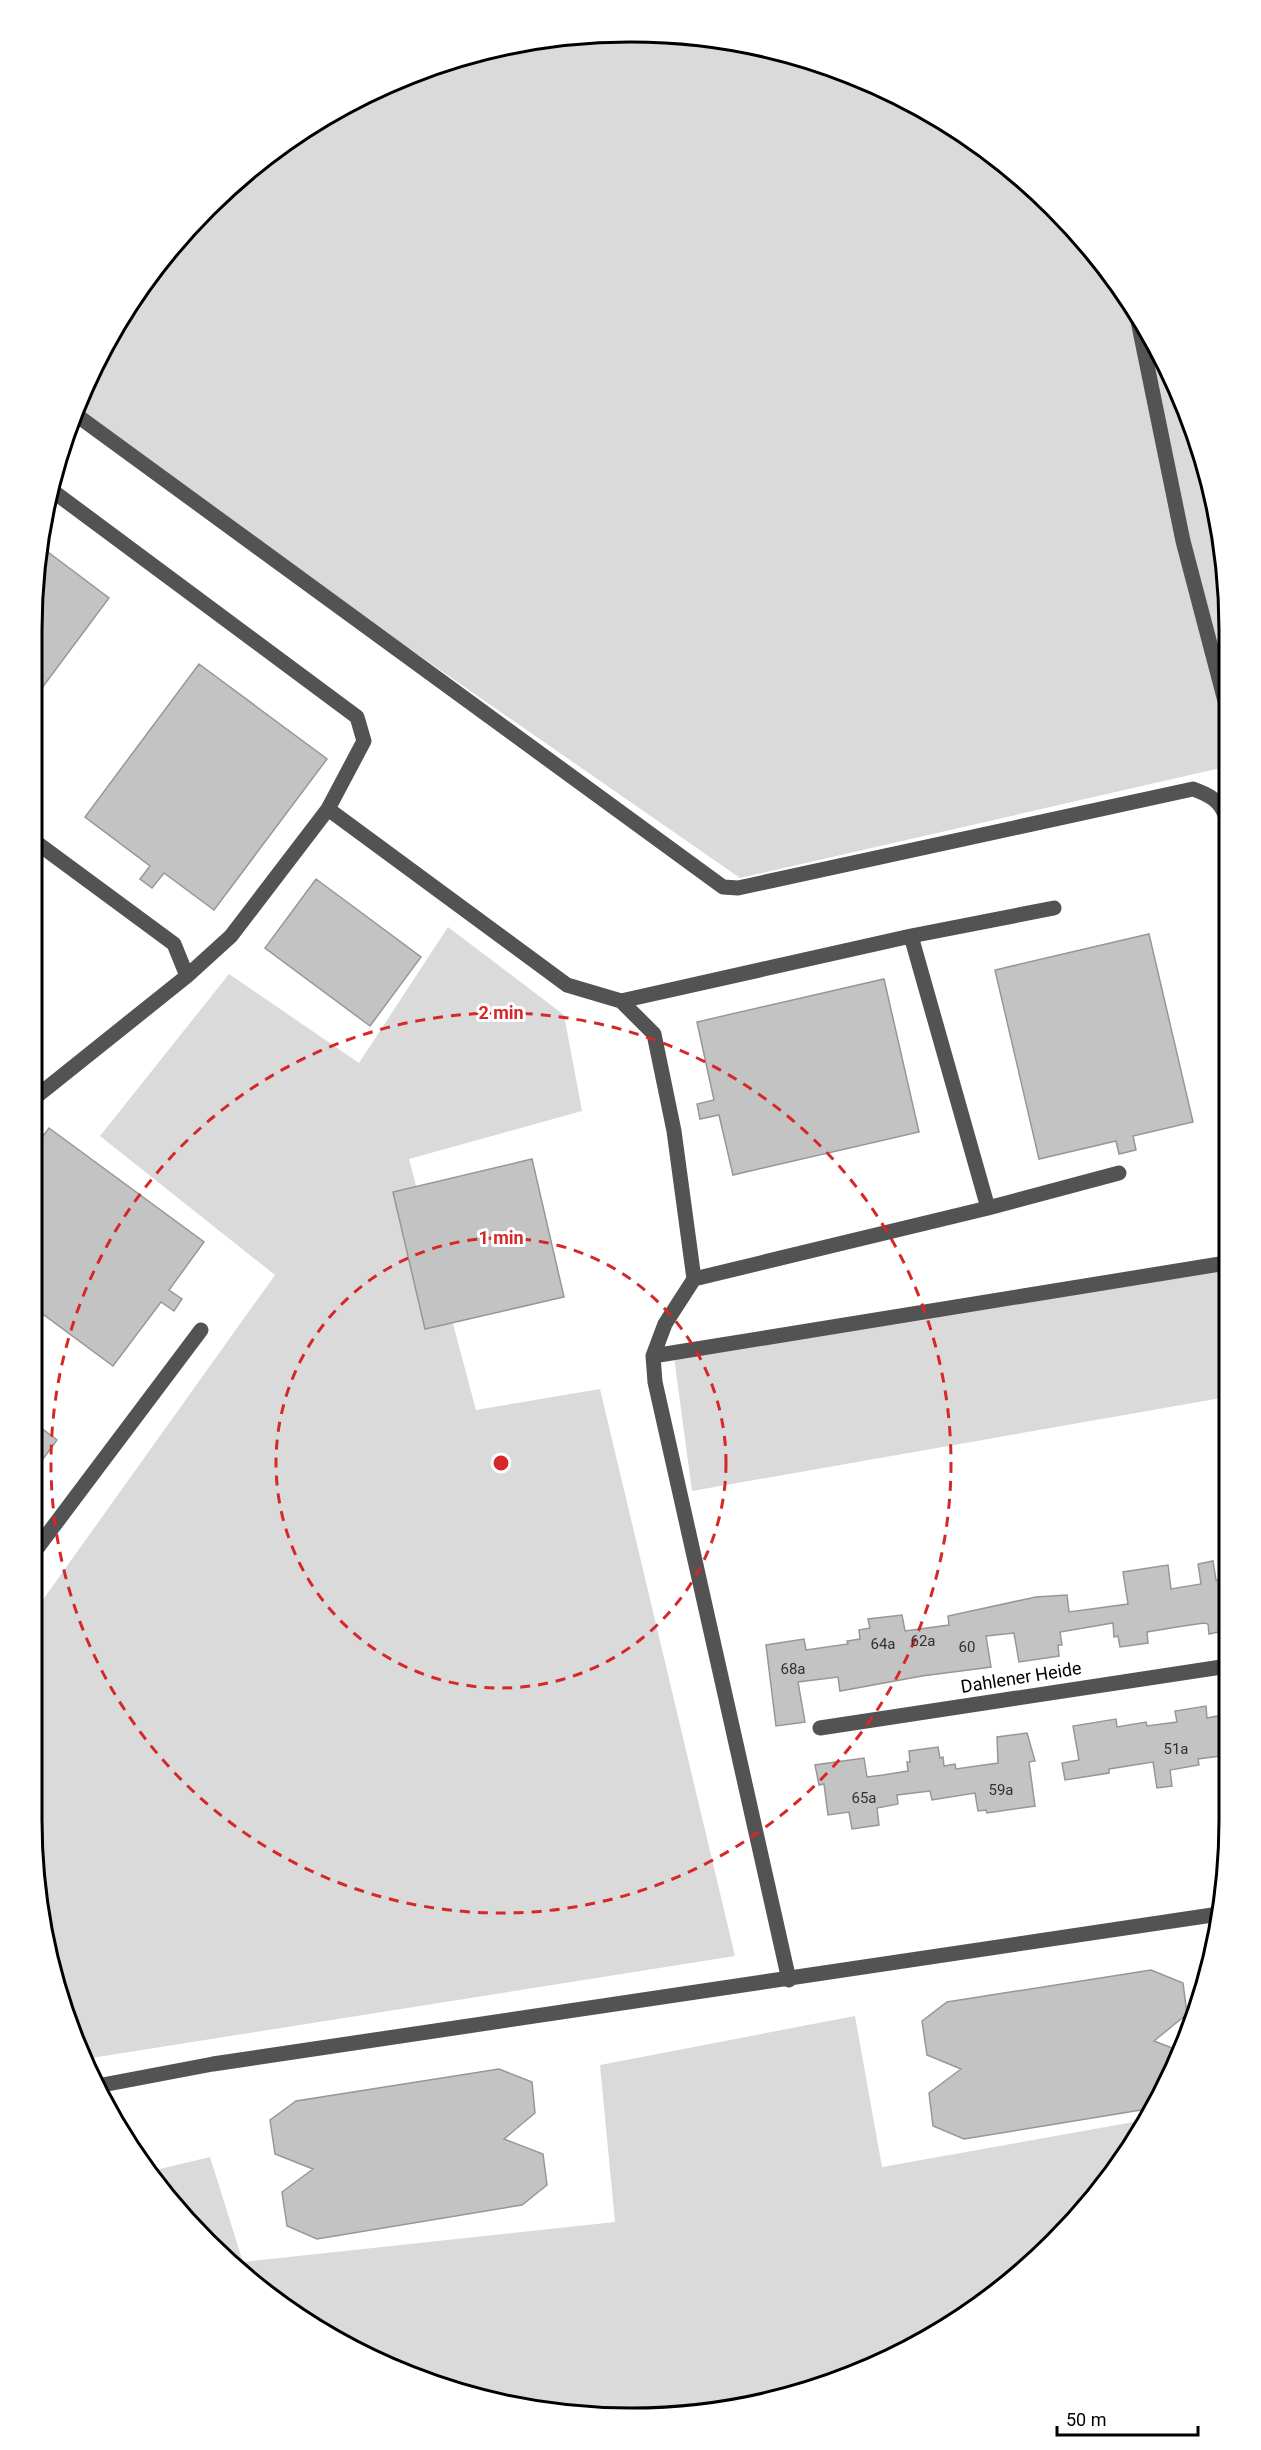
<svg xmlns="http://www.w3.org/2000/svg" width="1261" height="2450" viewBox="0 0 1261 2450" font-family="Roboto,sans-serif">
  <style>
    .green { fill: #dadada }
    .building { fill: #c3c3c3; stroke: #979797; stroke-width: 1.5 }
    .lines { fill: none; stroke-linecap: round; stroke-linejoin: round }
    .minor { stroke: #535353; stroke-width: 15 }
    .ring { fill: none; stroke: #d62828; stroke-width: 3; stroke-dasharray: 10 8 }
    .labels { text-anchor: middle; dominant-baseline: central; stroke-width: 6; stroke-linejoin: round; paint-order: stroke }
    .number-label { font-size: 15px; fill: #313131 }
    .street-label { font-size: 18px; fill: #000; stroke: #fff }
    .rim { fill: none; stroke: #000; stroke-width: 3 }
    .centre { fill: #d62828; stroke: #fff; stroke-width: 3 }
    .ring-label { font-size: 18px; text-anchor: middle; font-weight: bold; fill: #d62828; stroke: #fff; stroke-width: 6; stroke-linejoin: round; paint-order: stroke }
  </style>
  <rect width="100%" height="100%" fill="#fff"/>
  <path class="green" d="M670,33L786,52L896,93L1025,180L1106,266L1184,401L1224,552L1225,767L740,878L116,445L75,413L93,365L155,266L236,180L331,112L438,63L553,37Z
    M448,927L564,1015L582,1111L409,1159L476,1410L600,1389L735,1956L85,2059L63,2012L43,1936L32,1819V1615L275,1275L100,1136L229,974L359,1063Z
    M1226,1267L1227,1397L692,1491L674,1357Z
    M855,2016L882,2167L1145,2120L1106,2184L1054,2243L964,2317L895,2357L786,2398L670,2417H591L476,2398L401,2373L298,2318L235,2270L156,2184L147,2172L210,2157L243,2262L615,2222L600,2065Z"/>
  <path class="building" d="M40,546L109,598L33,700V592Z
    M199,664L327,759L214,910L164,873L152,888L140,879L150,866L85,817Z
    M316,879L421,957L370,1026L265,948Z
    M1149,934L1193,1122L1133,1136L1136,1150L1119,1154L1116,1141L1039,1159L995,970Z
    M884,979L919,1132L733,1175L719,1115L700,1119L697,1104L714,1100L697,1022Z
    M49,1128L204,1242L169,1290L182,1299L174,1311L161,1302L113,1366L32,1306V1151Z
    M532,1159L564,1297L425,1329L393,1192Z
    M32,1421L57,1440L32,1474Z
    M1213,1561L1216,1580L1227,1579L1228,1630L1209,1634L1208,1624L1204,1623L1177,1627L1147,1632L1148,1643L1120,1647L1118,1636L1114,1637L1113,1623L1060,1632L1062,1645H1058L1059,1656L1019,1662L1014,1633L986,1636L991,1667L922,1676L840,1691L838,1677L798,1682L805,1722L776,1726L766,1645L804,1639L806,1650L848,1644L847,1641L860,1639L859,1630L870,1628L868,1619L902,1615L905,1631L949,1625L948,1616L1036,1597L1067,1595L1069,1612L1128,1604L1123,1572L1168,1565L1171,1589L1201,1584L1198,1564Z
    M1206,1706L1207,1718L1228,1714V1755L1198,1759L1199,1765L1170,1770L1172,1786L1157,1788L1153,1762L1109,1769V1773L1065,1780L1062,1763L1079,1760L1073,1726L1116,1719L1117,1727L1146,1722L1147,1726L1177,1722L1175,1711Z
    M1027,1733L1035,1761L1029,1762L1035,1806L987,1813L986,1810L978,1811L975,1793L932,1800L930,1791L897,1795L898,1804L877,1808L879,1825L852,1829L849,1812L828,1815L824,1784L819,1785L815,1765L864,1758L867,1777L883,1775L908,1771L907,1762H910L909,1751L938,1747L940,1758L943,1757L944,1766L955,1764L956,1769L998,1763L997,1737Z
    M1151,1970L1183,1983L1187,2014L1154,2041L1180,2051L1168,2085L1153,2108L964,2139L933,2126L929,2093L961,2069L927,2055L922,2021L947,2002Z
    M499,2069L532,2082L535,2113L504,2139L543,2154L547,2185L522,2205L317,2239L287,2226L282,2192L313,2169L275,2154L270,2120L296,2101Z"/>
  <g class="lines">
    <path class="minor" d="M1138,321L1183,541L1225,701
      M75,414L723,887L738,888L1193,789C1207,794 1220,800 1225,815
      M328,809L567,985L621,1001L654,1034L674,1131L694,1279
      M33,840L174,944L187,976
      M911,936L988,1208
      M621,1001L911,936L1054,908
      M32,1100L187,976L231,936L328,809L364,741L357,717L50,489
      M653,1356L1226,1263
      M32,1555L201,1330
      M820,1728L1228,1666
      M789,1980L655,1382L653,1356L665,1324L694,1279L988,1208L1119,1173
      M97,2086L213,2064L1219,1914"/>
  </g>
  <g class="ring">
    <circle cx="501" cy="1463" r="225"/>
    <circle cx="501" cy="1463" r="450"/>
  </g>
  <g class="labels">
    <g class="number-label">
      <text x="923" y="1641">62a</text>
      <text x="883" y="1644">64a</text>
      <text x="967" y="1647">60</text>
      <text x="793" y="1669">68a</text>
      <text x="1176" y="1749">51a</text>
      <text x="1001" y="1790">59a</text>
      <text x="864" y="1798">65a</text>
    </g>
    <g class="street-label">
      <text transform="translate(1021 1677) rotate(-9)">Dahlener Heide</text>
    </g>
  </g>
  <path d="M0 0H1261V2450H0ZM630 42H631A588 588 0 0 1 1219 630V1820A588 588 0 0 1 631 2408H630A588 588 0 0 1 42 1820V630A588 588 0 0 1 630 42Z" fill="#fff" fill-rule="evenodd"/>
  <path class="rim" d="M630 42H631A588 588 0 0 1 1219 630V1820A588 588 0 0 1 631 2408H630A588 588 0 0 1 42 1820V630A588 588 0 0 1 630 42Z"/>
  <circle cx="501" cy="1463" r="9" class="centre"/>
  <g class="ring-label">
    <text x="501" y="1019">2 min</text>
    <text x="501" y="1244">1 min</text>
  </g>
  <path d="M1057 2426v9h141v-9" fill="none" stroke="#000000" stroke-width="3"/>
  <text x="1066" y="2426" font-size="18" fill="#000000" stroke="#ffffff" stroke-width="4.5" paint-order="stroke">50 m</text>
</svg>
